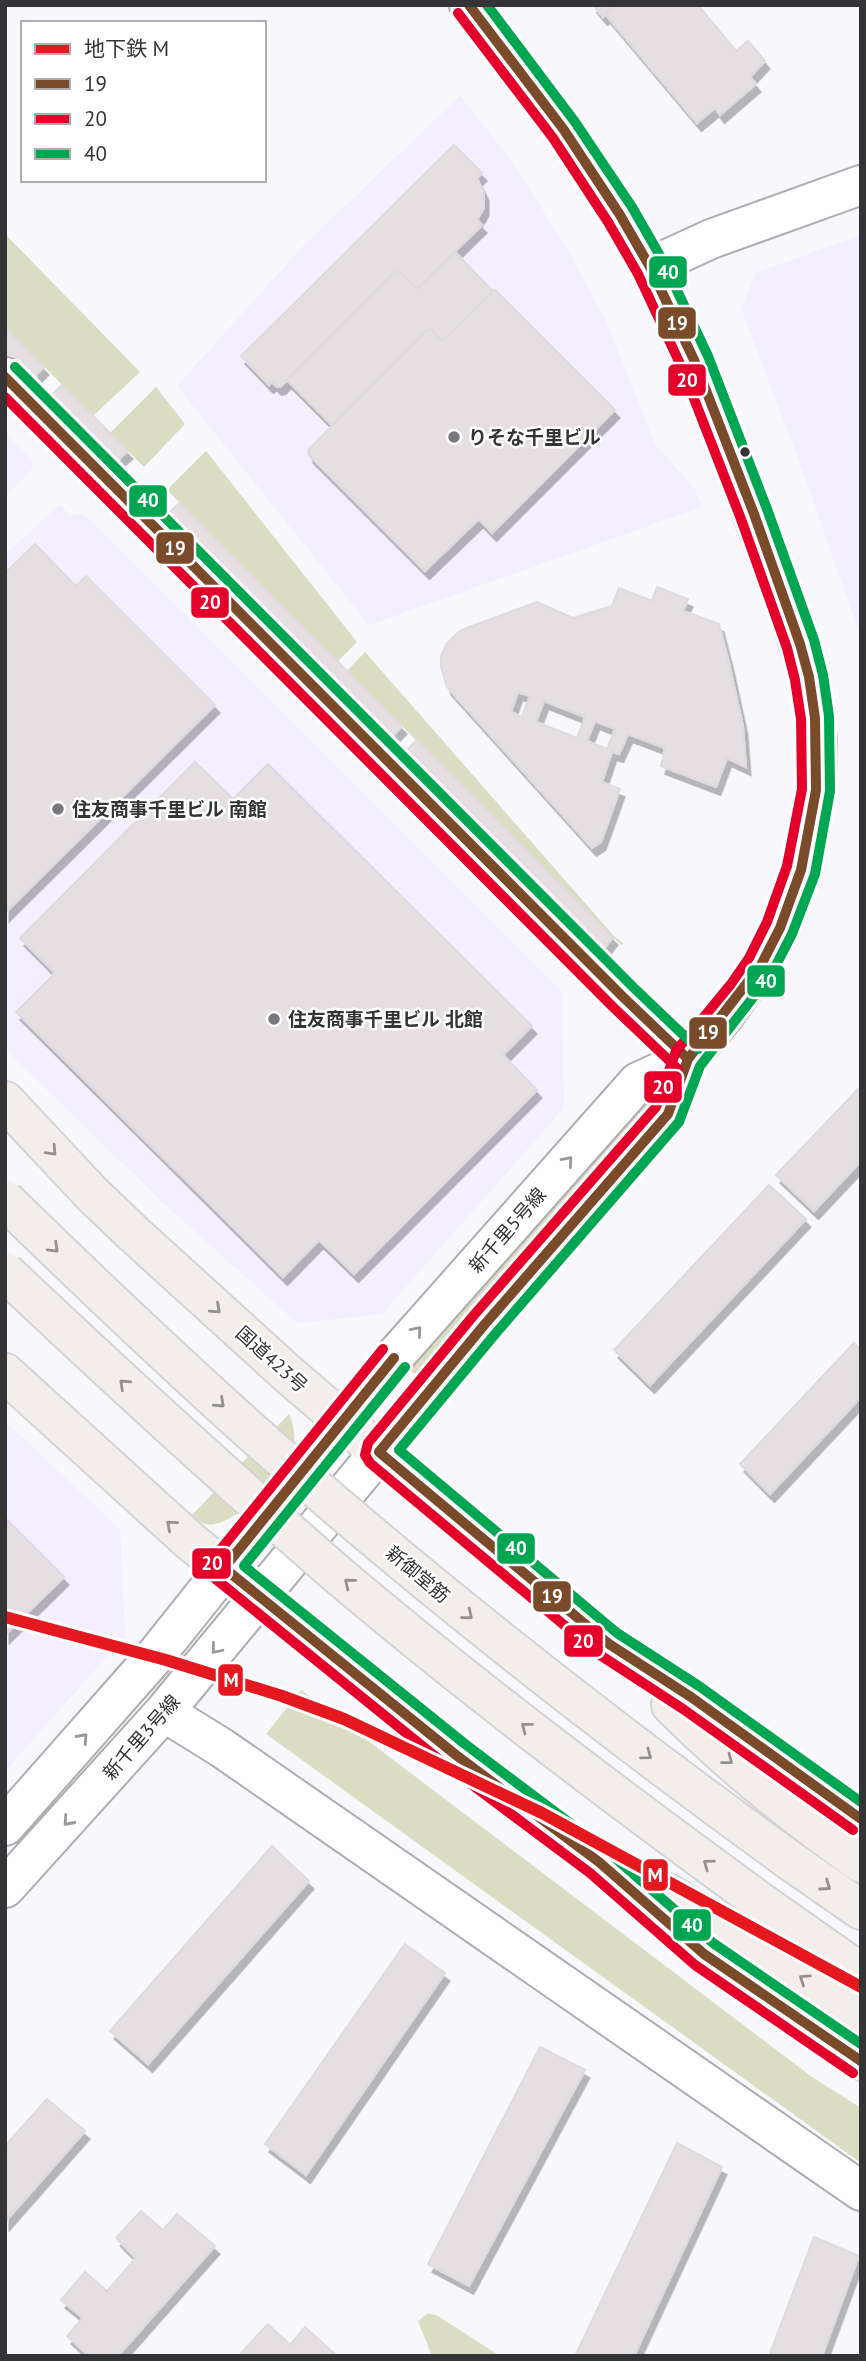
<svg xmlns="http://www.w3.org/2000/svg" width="866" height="2361" viewBox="0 0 866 2361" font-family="'PT Sans','Noto Sans JP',sans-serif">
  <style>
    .commercial { fill: #f3effe }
    .green { fill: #daddc2 }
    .building { fill: #e6dfe1; stroke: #dddbdd; stroke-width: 2; fill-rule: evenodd; filter: url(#shadow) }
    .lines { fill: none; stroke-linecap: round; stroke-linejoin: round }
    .minor-casing { stroke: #aeaeb1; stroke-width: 42 }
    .tertiary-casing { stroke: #aeaeb1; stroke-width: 42 }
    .trunk-casing { stroke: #d3d3d6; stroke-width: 42 }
    .minor { stroke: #fefeff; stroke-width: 38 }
    .tertiary { stroke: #fefeff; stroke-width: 38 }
    .trunk { stroke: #f3eeea; stroke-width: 38 }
    .trunk-bridge-casing { stroke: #d3d3d6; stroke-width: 42; stroke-linecap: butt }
    .trunk-bridge { stroke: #f3eeea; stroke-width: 38 }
    .bus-1-casing { stroke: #fff; stroke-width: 16 }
    .bus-2-casing { stroke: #fff; stroke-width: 16 }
    .bus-3-casing { stroke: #fff; stroke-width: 16 }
    .bus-1 { stroke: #7a4b2a; stroke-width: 10 }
    .bus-2 { stroke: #e4002b; stroke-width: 10 }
    .bus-3 { stroke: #00a651; stroke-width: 10 }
    .metro-1-casing { stroke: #fff; stroke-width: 18 }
    .metro-1 { stroke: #e5171f; stroke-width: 12 }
    .oneway { stroke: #949190 }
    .oneway2 { stroke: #99999b }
    .poi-dot { fill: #78787c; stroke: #fff; stroke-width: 2.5 }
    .bus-dot { fill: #343437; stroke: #fff; stroke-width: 2.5 }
    .labels { text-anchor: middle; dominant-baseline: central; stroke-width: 5; stroke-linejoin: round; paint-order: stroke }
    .poi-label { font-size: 19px; font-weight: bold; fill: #343437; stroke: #fff; text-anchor: start }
    .street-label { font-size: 19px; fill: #343437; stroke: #fff }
    .line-badge { stroke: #fff; stroke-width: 2.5 }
    .badge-label { font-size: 19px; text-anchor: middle; font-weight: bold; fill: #fff }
  </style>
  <defs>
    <filter id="shadow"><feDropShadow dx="4.5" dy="8" stdDeviation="0" flood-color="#0004"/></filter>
  </defs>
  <rect width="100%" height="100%" fill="#f7f7fc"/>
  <path class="commercial" d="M460,96L511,160L566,247L607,323L655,444L695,489L702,507L369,625L177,386L305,244Z
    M861,235V638L802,469L741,308L756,273Z
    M5,433L32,460L33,468L5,497Z
    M59,505L72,516L83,513L562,992L564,1108L382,1314L297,1323L161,1201L5,1049V555Z
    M5,1421L120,1529L125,1636L5,1771Z"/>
  <path class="green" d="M5,234L140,372L93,416L5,327Z
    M156,387L185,424L144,467L110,433Z
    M206,451L357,642L338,661L167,490Z
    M365,652L613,935L624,944L621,945L347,671Z
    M656,1092L661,1097L417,1376L408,1368L604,1146Z
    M289,1414C293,1422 296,1436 293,1446C286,1470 240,1520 215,1524C205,1526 198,1522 190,1517Z
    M301,1690L812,2077L861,2108V2163L266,1734Z
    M428,2313L438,2316L500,2356H432L418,2321Z"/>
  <path class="building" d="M593,5H616L603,17Z
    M616,5H698L736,51L748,41L765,61L750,77L756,84L720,115L715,108L697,123L605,14Z
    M454,145L482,173L477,178L484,193V208L477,220L482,225L417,289L397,270L281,386L277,387L272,382L269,385L241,356Z
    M455,252L493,291L443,341L432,330H427L332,425L287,380L397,270L417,289Z
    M495,290L615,410L492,533L479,519L425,571L309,455L308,450L427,330H432L443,341Z
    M5,327L44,367L37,374L35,383L5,354Z
    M62,385L128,451L120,458L117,466L47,396L54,393Z
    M180,503L402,726L389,740L166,515Z
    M35,544L76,586L86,576L215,705L5,913V573Z
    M657,587L688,599L683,611L719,624L729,663L743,727L746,767L727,758L716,787L661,766L665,748L628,734L619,754L612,752L602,782L620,789L601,842L592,848L447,687L441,667V656L447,643L461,630L537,602L573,618L612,606L619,588L652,601ZM518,692L530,696L522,717L511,712ZM544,701L585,717L577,738L536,722ZM595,721L615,729L607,749L587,741Z
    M417,740L613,937L601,953L403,754Z
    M195,762L233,799L268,764L532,1026L503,1055L537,1090L354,1274L319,1240L283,1277L16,1012L55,973L20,938Z
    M861,1086V1161L814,1211L776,1175Z
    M769,1185L806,1219L650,1385L614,1350Z
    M854,1343L861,1350V1397L770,1494L740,1464Z
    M5,1518L64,1577L5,1635Z
    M272,1846L309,1881L148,2064L110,2031Z
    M405,1944L445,1973L306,2175L265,2144Z
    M540,2047L585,2070L469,2286L428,2264Z
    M47,2099L85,2131L5,2222V2146Z
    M677,2143L722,2167L634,2356H575Z
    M141,2211L163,2230L177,2214L215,2246L118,2356H89L67,2336L83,2318L61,2300L85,2272L107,2291L136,2258L116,2238Z
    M814,2237L859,2256L822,2356H769Z
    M268,2324L290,2345L305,2327L337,2356H245L241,2353Z"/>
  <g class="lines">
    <defs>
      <path id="minor" d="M5,377L623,997L688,1059"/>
      <path id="tertiary" d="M650,267L711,239L861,185
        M164,1712L222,1748L861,2191
        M5,1826L155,1656L388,1364L638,1082L688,1059
        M5,1888L164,1712L485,1324L668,1114L688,1059L723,1017L761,965L780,928L801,870L816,790L817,740L809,677L790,615L711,401L650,267L620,215L564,130L469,5"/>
      <path id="trunk" d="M5,1101L92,1194L135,1235L288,1374L438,1503L609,1644L691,1697L861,1819
        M5,1373L191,1542L456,1755L599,1862L704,1954L861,2061
        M671,1705C729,1763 793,1815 861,1863
        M792,1862L861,1910
        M643,1882L671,1895L776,1960L861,2017
        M763,1904L861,1973"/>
    </defs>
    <use href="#minor" class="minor-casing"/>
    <use href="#tertiary" class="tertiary-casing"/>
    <use href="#trunk" class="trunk-casing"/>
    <use href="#minor" class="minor"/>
    <use href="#tertiary" class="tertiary"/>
    <use href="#trunk" class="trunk"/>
    <defs>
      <path id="trunk-bridge" d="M5,1200C87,1280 170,1359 255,1435C426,1587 607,1728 792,1862
        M5,1272C114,1375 224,1476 337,1574C474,1690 618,1798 763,1904"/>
    </defs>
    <use href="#trunk-bridge" class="trunk-bridge-casing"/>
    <use href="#trunk-bridge" class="trunk-bridge"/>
    <defs>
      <path id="bus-1" d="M469,5L564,130L620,215L650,267L695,362L754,514L800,644L809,677L815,718L816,790L801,870L780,928L761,965L688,1059L668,1114L485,1324L379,1452L609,1644L691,1697L861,1819
        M5,377L623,997L688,1059
        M394,1358L224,1568L456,1755L599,1862L704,1954L861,2061"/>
      <path id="bus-2" d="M458,13L553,138L608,222L638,274L682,368L741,519L787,648L795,680L801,719L802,789L787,866L767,922L749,958L731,984L676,1051L656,1107L474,1315L368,1443L365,1455L370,1463L600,1655L683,1709L853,1830
        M5,397L613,1007L678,1069
        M383,1349L213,1559L210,1568L212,1576L447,1766L590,1873L695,1965L853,2073"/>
      <path id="bus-3" d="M487,5L575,122L632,207L663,261L708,356L767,509L814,640L823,675L829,716L830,791L815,874L792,934L772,973L700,1066L679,1122L496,1333L399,1450L617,1633L699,1686L861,1802
        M15,367L633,987L698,1049
        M405,1367L244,1566L465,1744L607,1851L713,1943L861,2044"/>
    </defs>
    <use href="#bus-1" class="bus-1-casing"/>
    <use href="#bus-2" class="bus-2-casing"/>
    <use href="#bus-3" class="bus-3-casing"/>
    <use href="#bus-1" class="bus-1"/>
    <use href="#bus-2" class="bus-2"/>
    <use href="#bus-3" class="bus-3"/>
    <defs>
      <path id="metro-1" d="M5,1617L166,1660L282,1696L344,1719L542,1813L861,1987"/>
    </defs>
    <use href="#metro-1" class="metro-1-casing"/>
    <use href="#metro-1" class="metro-1"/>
  </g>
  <defs><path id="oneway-chevron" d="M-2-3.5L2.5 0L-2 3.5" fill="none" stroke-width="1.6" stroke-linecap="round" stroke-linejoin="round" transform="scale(1.75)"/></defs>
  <g class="oneway">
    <use href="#oneway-chevron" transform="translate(52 1151) rotate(47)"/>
    <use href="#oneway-chevron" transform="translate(54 1248) rotate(44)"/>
    <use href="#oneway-chevron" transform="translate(216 1309) rotate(42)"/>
    <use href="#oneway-chevron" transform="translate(124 1384) rotate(-137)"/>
    <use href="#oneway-chevron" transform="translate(220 1403) rotate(43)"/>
    <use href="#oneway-chevron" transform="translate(171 1525) rotate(-139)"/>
    <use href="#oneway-chevron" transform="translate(349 1583) rotate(-141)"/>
    <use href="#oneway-chevron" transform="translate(468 1615) rotate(39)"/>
    <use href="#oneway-chevron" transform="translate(526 1727) rotate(-142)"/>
    <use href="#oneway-chevron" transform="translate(647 1755) rotate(37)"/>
    <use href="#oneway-chevron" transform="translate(728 1760) rotate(38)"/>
    <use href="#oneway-chevron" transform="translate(708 1864) rotate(-144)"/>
    <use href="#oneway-chevron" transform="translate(826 1886) rotate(35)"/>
    <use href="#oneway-chevron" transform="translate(804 1979) rotate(-146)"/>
  </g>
  <g class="oneway2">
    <use href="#oneway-chevron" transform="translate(568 1161) rotate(-49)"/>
    <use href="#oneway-chevron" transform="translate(417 1331) rotate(-49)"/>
    <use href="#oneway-chevron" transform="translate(216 1649) rotate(130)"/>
    <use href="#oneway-chevron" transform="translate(83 1738) rotate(-48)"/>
    <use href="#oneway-chevron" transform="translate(68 1821) rotate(132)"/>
  </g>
  <g class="poi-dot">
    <circle cx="454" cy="437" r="7"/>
    <circle cx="58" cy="809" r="7"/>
    <circle cx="274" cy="1019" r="7"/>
  </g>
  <circle class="bus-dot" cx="745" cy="452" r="6"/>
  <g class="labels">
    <g class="poi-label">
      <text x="468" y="437">りそな千里ビル</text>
      <text x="72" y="809">住友商事千里ビル 南館</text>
      <text x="288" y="1019">住友商事千里ビル 北館</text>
    </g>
    <g class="street-label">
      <text transform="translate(507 1230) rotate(-49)">新千里5号線</text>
      <text transform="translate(272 1359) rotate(42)">国道423号</text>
      <text transform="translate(418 1574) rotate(40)">新御堂筋</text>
      <text transform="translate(141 1737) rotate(-49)">新千里3号線</text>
    </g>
  </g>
  <g class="line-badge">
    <rect x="648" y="255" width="40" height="34" rx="7" fill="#00a651"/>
    <rect x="657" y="306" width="40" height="34" rx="7" fill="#7a4b2a"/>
    <rect x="667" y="363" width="40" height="34" rx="7" fill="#e4002b"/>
    <rect x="128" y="484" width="40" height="34" rx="7" fill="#00a651"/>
    <rect x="155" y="531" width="40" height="34" rx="7" fill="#7a4b2a"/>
    <rect x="190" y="586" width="40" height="33" rx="7" fill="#e4002b"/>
    <rect x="746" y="964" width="40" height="34" rx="7" fill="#00a651"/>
    <rect x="688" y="1016" width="40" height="34" rx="7" fill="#7a4b2a"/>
    <rect x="643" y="1070" width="40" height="34" rx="7" fill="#e4002b"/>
    <rect x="496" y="1532" width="40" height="33" rx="7" fill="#00a651"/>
    <rect x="191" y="1547" width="41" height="33" rx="7" fill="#e4002b"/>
    <rect x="532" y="1580" width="40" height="33" rx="7" fill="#7a4b2a"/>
    <rect x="563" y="1624" width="41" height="34" rx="7" fill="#e4002b"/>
    <rect x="217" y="1663" width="27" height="34" rx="7" fill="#e5171f"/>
    <rect x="642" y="1858" width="27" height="34" rx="7" fill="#e5171f"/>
    <rect x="672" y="1908" width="40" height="34" rx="7" fill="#00a651"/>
  </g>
  <g class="badge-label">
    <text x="668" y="279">40</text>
    <text x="677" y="330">19</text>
    <text x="687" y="387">20</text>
    <text x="148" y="507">40</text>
    <text x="175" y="555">19</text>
    <text x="210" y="609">20</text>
    <text x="766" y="988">40</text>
    <text x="708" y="1039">19</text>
    <text x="663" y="1094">20</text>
    <text x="516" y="1555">40</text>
    <text x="212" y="1570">20</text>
    <text x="552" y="1603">19</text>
    <text x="583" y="1648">20</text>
    <text x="231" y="1687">M</text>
    <text x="655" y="1882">M</text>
    <text x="692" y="1932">40</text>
  </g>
  <rect width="866" height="2361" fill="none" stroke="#343437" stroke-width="14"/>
  <rect x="21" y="21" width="245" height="161" fill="#ffffff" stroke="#aeaeaf" stroke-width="2"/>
  <rect x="35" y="44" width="35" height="10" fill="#e5171f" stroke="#aeaeaf" stroke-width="2"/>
  <text x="84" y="56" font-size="21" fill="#343437">地下鉄 M</text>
  <rect x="35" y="79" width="35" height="10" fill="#7a4b2a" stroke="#aeaeaf" stroke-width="2"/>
  <text x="84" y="91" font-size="21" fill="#343437">19</text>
  <rect x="35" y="114" width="35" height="10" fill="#e4002b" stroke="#aeaeaf" stroke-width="2"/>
  <text x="84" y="126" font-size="21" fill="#343437">20</text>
  <rect x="35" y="149" width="35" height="10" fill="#00a651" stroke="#aeaeaf" stroke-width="2"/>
  <text x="84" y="161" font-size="21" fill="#343437">40</text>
</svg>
